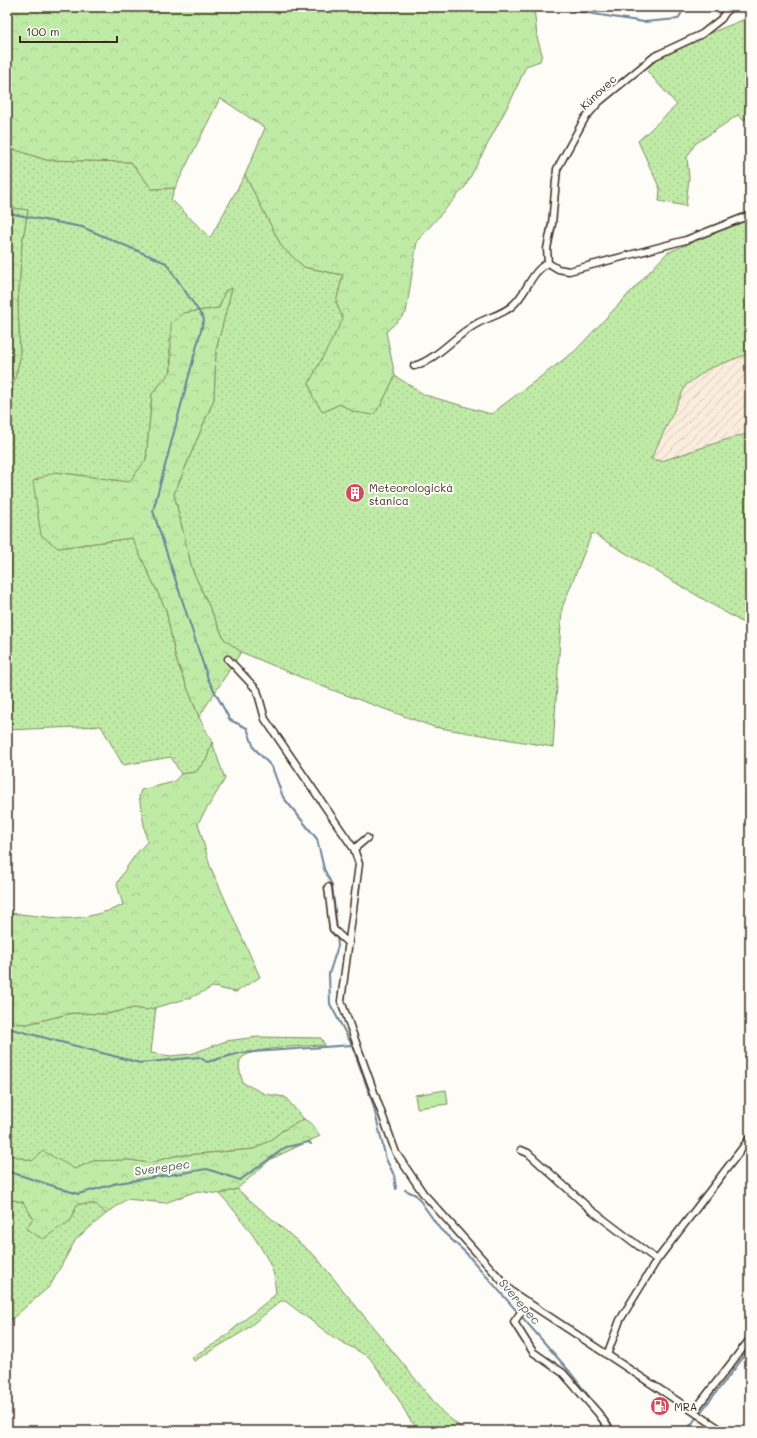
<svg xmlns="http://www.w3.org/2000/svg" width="757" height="1438" viewBox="0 0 757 1438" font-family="Mali,sans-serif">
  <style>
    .industrial { fill: url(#industrial-furrows) }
    .grass { fill: url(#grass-dots); stroke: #7e8a62 }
    .forest { fill: url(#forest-crowns); stroke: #7e8a62 }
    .park { fill: #c0eba7; stroke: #7e8a62 }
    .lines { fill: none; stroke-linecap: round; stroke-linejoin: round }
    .stream { stroke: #6a8397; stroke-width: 2 }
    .street-casing { stroke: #3b2a1e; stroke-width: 9 }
    .street { stroke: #fdfcf7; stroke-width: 6 }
    .labels { text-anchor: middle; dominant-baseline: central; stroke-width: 4; stroke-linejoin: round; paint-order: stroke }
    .street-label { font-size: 11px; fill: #3b2a1e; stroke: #fdfcf7 }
    .poi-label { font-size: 11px; fill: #3b2a1e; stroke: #fdfcf7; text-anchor: start }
    .water-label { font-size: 12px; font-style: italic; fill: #53575a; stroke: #fdfcf7 }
  </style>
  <defs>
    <pattern id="industrial-furrows" width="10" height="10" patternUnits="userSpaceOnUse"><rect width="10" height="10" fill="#faeddd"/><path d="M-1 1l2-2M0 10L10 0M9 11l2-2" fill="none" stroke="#d7cbbd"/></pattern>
    <pattern id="grass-dots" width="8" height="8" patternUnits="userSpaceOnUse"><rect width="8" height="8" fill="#c0eba7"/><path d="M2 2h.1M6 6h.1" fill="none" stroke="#a6ca8f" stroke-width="1.8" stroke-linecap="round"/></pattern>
    <pattern id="forest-crowns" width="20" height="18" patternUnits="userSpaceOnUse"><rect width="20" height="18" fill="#c0eba7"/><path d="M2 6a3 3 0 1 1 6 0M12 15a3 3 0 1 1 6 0" fill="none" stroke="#a6ca8f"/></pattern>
  </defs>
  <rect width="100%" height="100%" fill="#fdfcf7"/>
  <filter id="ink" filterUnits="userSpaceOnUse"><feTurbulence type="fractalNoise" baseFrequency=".025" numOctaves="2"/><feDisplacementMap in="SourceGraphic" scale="8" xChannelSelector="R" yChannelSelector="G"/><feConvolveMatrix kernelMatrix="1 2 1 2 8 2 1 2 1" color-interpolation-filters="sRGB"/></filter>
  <g filter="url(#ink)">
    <path class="industrial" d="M750,353V434L737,436L662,461L651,460L686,385L708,369Z"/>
    <path class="grass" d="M750,17V116L743,120L738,115L695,144L687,157L689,178L686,206L659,201L660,189L638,141L677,105L639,62Z
      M7,147L46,160L131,162L152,189L175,188L171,199L210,238L245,175L282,247L304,267L343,275L336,302L344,319L309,383L323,412L340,404L354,412L381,405L395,376L425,395L491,414L575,351L667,253L750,217V353L708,369L686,385L651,459L662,461L737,436L750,434V627L592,533L562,608L553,747L434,727L324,687L241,652L224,639L192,569L174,494L214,399L216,350L232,288L225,291L219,308L183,313L169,342L171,371L152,394L146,460L129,482L55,472L58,548L132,538L166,610L176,659L199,717L212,742L207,758L196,772L181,774L171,757L123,765L101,726L7,730V409L20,358L18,303L22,243L28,210L7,207Z
      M156,1006L151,1053L171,1056L191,1054L226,1041L258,1037L321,1038L325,1045C310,1046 248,1047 241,1059C237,1065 241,1076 243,1083L265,1094L285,1097L304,1119L282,1131L269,1141L254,1149L175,1156L149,1163L129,1160L94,1161L75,1169L63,1164L32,1161L7,1154V1023L27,1024L72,1013L106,1014L134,1008L146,1010Z
      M237,1189L316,1257L443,1413L466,1431H420L410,1420L395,1393L369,1357L333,1337L285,1301H281L244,1331L194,1361L192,1357L219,1341L276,1294C275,1288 275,1281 274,1275C266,1249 238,1214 220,1194Z
      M7,1199L23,1202L33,1218L77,1204H96L106,1214L76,1239L50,1286L7,1323Z"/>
    <path class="forest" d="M7,7H534L537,37L542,54L540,61L526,66L513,96L465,187L417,241L406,313L386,332L395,376L381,405L373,415L354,412L340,404L323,412L313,397L309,383L343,319L336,302L343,275L304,267L282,247L245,175L265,128L220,98L175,188L152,189L131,162L46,160L7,147Z
      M7,207L28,210L22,243L18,303L20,358L7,409Z
      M232,288L216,350L214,399L174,494L192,569L224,639L241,652L199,717L176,659L166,610L132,538L58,548L41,535L33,481L55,472L129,482L146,460L152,394L171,371V324L183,313L219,308L225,291Z
      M212,742L225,779L198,823L210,866L260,977L236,992L213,987L190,998L146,1010L134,1008L106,1014L72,1013L27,1024L7,1023V913C25,914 42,917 60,918C79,920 106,913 123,905L117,884C125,869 134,855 147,842L139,796L141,790L174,782L181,774L196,772L207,758Z
      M304,1119L313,1125L320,1136L271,1159L237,1189L220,1194L197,1191L165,1203L127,1199L106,1214L96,1204H77L71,1220L43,1239L26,1229L33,1218L23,1202L7,1199V1154L32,1161L43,1151L75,1169L93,1161L129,1160L149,1163L175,1156L254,1149L269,1141L282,1131Z"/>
    <path class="park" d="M446,1090L448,1104L417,1108L415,1095Z"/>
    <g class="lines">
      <path class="stream" d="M550,7L644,22L678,19L685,7
        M7,213L82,227L166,263L204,319L153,511L208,679L230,720L247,728L254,748L272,767L283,797L317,839L324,869L332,885L337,929
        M337,936L338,946L329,974L330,1004L352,1045L373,1104L386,1159L394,1175L396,1189
        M8,1028L140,1063L199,1057L207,1062L240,1053L352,1045
        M7,1171L78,1194L118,1183L207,1169L240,1180L286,1147L309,1142L311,1144
        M405,1190L416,1195L440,1229L466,1253L570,1372L616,1431
        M686,1431L750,1349"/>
      <defs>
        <path id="street" d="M729,7L721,19L702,34L655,56L599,102L585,118L557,169L552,224L547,249L548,263L558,269L569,271L686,240L750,215
          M414,366C438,359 455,335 478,323C489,317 504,314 513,305C527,293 531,271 548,263
          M228,659L257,690L265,719L354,849L359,864L341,1001L396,1153L423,1193L512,1292L723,1431
          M354,849L367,838
          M328,887L333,929L349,944
          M521,1150L528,1153L590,1209L657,1260
          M528,1302L514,1322L533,1352L563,1373L598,1413L611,1431
          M607,1355L620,1320L657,1260L750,1138
          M694,1411L750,1339"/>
      </defs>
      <use href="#street" class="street-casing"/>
      <use href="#street" class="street"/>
    </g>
  </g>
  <defs>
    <symbol id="building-disc" viewBox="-11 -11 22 22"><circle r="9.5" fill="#d1495b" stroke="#fdfcf7"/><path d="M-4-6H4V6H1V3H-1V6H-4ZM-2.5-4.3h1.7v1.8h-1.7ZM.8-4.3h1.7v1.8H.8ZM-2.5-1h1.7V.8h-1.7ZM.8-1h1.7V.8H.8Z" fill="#fff"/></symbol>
    <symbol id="fuel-disc" viewBox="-11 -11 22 22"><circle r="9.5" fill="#d1495b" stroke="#fdfcf7"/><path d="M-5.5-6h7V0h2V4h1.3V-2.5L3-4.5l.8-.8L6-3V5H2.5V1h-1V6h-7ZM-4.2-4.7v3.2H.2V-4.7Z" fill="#fff"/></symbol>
  </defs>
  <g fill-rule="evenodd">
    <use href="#building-disc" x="344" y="482" width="22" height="22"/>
    <use href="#fuel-disc" x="649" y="1395" width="22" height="22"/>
  </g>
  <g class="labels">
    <g class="street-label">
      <text transform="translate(598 92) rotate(-43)">Kúnovec</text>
    </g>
    <g class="poi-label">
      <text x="369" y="487">Meteorologická<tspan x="369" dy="13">stanica</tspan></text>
      <text x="674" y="1406">MRA</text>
    </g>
    <g class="water-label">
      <text transform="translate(162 1167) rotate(-8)">Sverepec</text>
      <text transform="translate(520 1301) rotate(49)">Sverepec</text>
    </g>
  </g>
  <rect width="757" height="1438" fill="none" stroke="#fdfcf7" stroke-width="24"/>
  <rect x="12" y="12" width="733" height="1414" fill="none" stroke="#3b2a1e" stroke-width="1.5" filter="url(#ink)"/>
  <path d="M20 36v6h97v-6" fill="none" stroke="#3b2a1e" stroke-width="2"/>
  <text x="26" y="36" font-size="12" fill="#3b2a1e" stroke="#fdfcf7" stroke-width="3" paint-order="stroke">100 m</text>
</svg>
